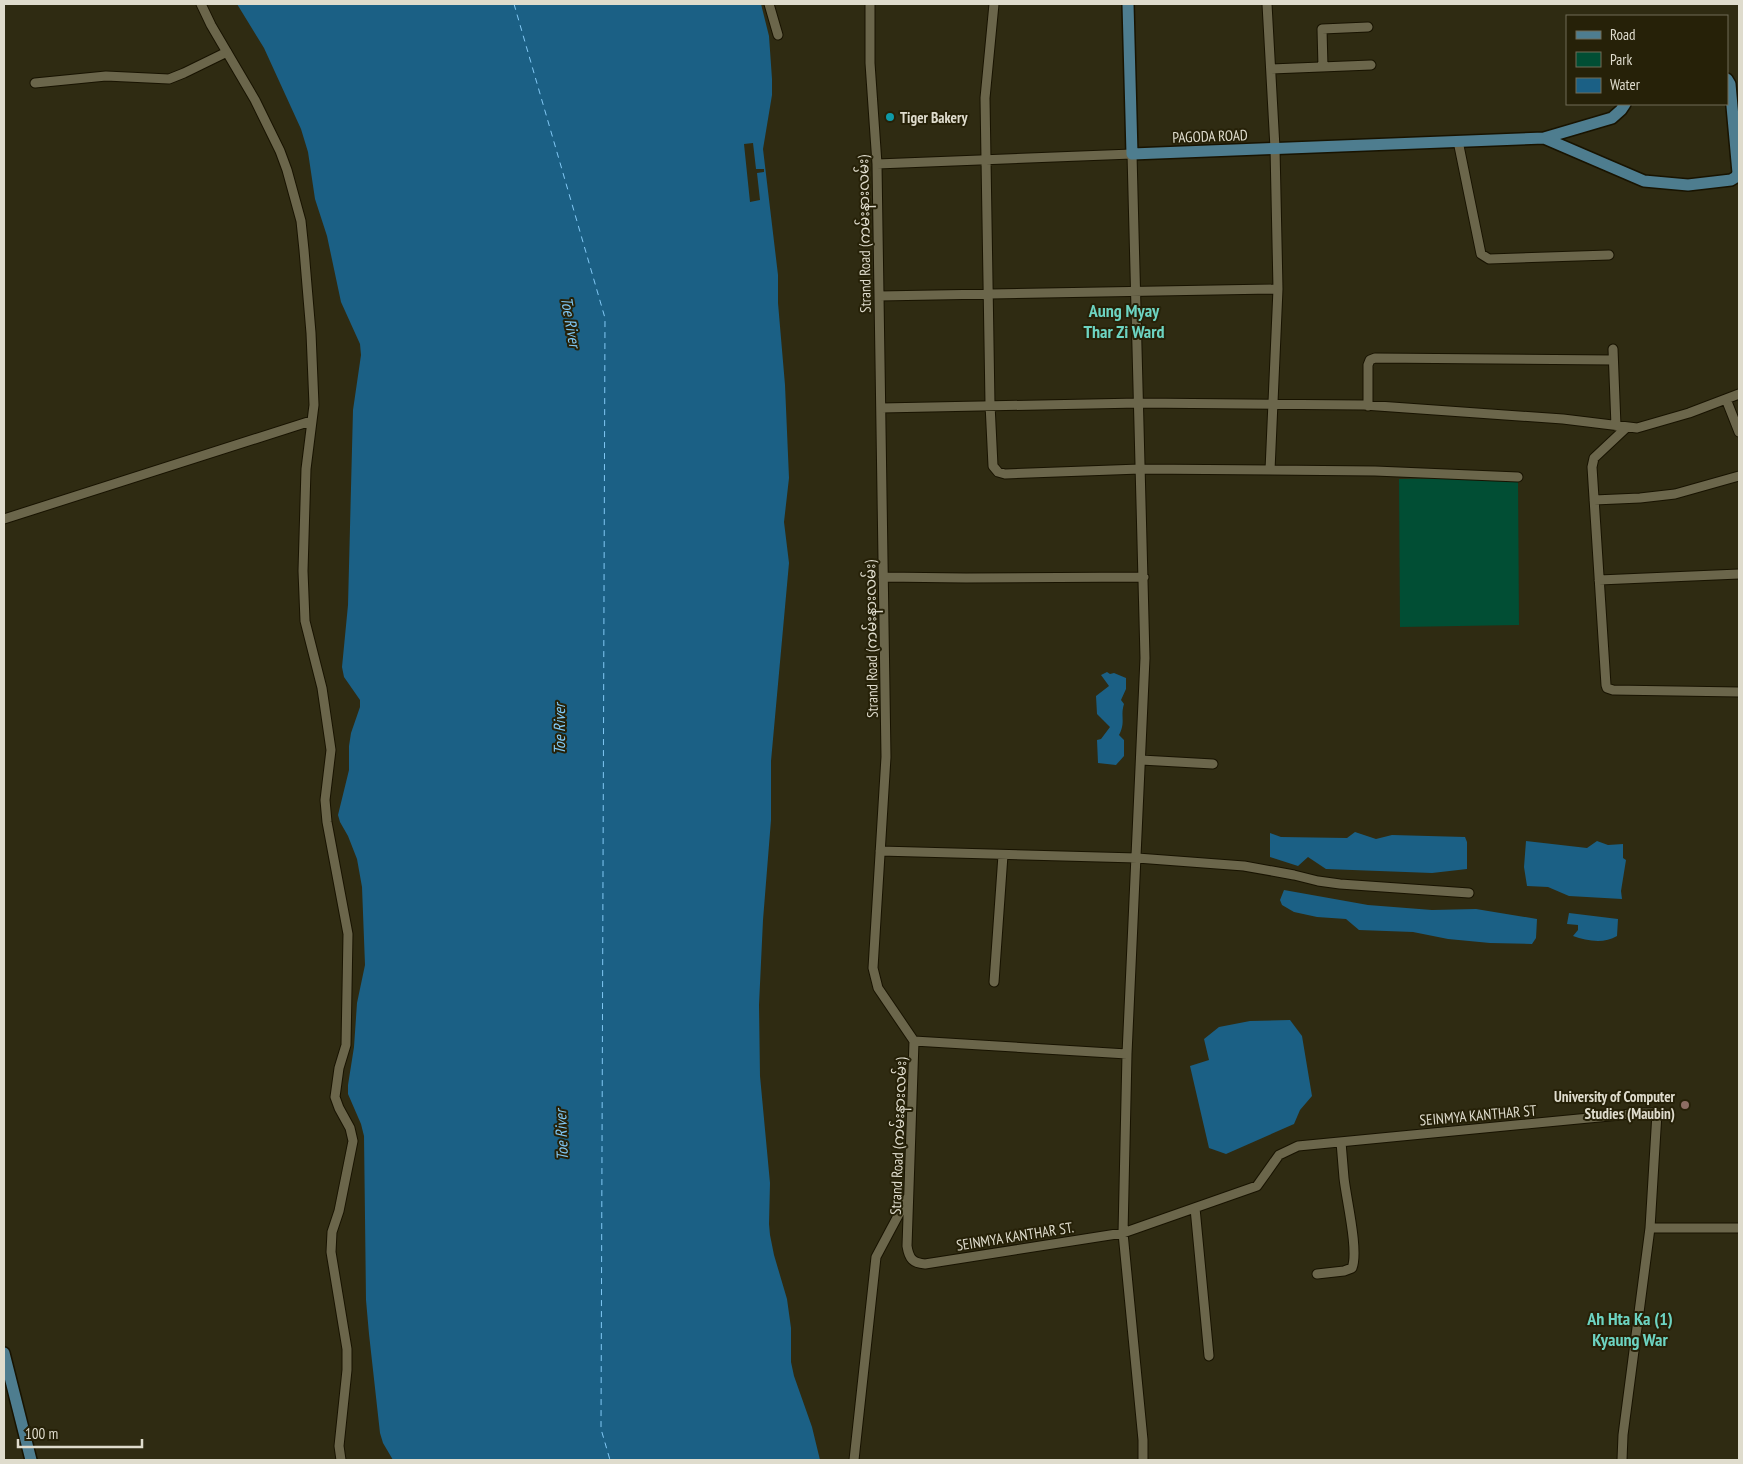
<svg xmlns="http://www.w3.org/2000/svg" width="1743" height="1464" viewBox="0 0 1743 1464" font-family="'PT Sans Narrow','Noto Sans Myanmar',sans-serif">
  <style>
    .green { fill: #014e34 }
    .water { fill: #1b6085 }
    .pier { fill: #2f2b12 }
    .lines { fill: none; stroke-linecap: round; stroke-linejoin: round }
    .ferry { stroke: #81c8f5; stroke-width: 1; stroke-dasharray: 6 5; stroke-linecap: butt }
    .minor-casing { stroke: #181300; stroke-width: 11 }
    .major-casing { stroke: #181300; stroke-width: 14 }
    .minor { stroke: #6b664b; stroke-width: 9 }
    .major { stroke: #4e7d8f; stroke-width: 11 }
    .culture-dot { fill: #0f9aa8; stroke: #262108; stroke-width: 2 }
    .education-dot { fill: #8d6e63; stroke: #262108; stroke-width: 2 }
    .labels { text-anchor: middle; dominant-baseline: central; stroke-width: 4; stroke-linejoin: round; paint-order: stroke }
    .poi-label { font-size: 15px; font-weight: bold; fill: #dfdccd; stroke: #262108; text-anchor: start }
    .street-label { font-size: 15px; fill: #dfdccd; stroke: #262108 }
    .water-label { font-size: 16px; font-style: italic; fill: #81c8f5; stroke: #262108 }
    .quarter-label { font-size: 18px; font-weight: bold; fill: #6dd4c2; stroke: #262108 }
  </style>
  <rect width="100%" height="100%" fill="#2f2b12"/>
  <path class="green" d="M1518,477L1519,625L1400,627L1399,479Z"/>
  <path class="water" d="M237,4H761L769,36L772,79V95L763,149L778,275V303L785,385L789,478L784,522L789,563L771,761V820L763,920L759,1005L760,1076L770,1183L769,1224L770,1235L774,1255L787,1299L791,1328V1362L794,1376L812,1427L820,1460H393L383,1443L380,1433L369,1334L366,1300L364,1136L361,1124L348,1094V1085L354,1047L357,1003L365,965L362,887L357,859L348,836L340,822L338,815L349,770V746L351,733L360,707V700L344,677L342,667L348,605L353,410L361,355L360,344L341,302L327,236L315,199L308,152L301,129L264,48Z
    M1107,672L1110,674L1114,673L1126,678V689L1121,700L1124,704C1120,716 1126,722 1119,735L1124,740V756L1116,765L1098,763L1097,740L1101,739L1110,727L1097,714L1096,696L1109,686L1101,675Z
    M1355,832L1376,839L1392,835L1465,837L1467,842V869L1432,873L1326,869L1308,857L1298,866L1270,857V833L1281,837L1347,838Z
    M1526,841L1587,848L1597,841L1608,845L1623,844V858L1626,860L1621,891L1622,899L1569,896L1548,887L1527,886L1524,867Z
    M1284,890L1368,905L1432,910L1476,909L1537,919L1536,938L1532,944L1490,943L1448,939L1413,932L1359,930L1346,919L1317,917L1294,912L1282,905L1280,900Z
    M1569,913L1618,919L1617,936C1604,944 1587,941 1573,936L1578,930V925L1567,924Z
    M1290,1020L1302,1036L1312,1096L1300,1110L1294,1124L1226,1154L1209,1148L1190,1066L1209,1060L1204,1039L1219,1027L1250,1021Z"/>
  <path class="pier" d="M753,143L756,169H764V172L757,173L760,200L750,202L744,144Z"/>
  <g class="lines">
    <path class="ferry" d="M514,4L605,318L601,1429L610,1460"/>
    <defs>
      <path id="minor" d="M201,4L211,25L255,100L280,151L287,170L301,221L304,250L311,333L314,405L306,469L303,571L305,621L322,688L331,750L325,800L327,822L348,934L346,1045L339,1068L335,1097L339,1108L350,1128L353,1141L339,1211L332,1232L331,1252L347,1349V1370L339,1446L341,1460
        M769,4L778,35
        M870,4V63L877,164L886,757L873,968L878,988L914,1041L907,1246C909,1259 913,1263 925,1264L1123,1233L1257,1186L1279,1155L1298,1146L1641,1113H1657L1650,1228H1739
        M994,4L985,98L990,404L993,466L998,472L1005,474L1140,469L1375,471L1518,477
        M1267,4L1275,148L1278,289L1270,470
        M1323,67L1322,29L1368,27
        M1271,69L1371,65
        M35,83L106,76L169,79L184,73L227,52
        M1458,141L1481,254L1489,259L1609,255
        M877,164L1132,154L1145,658L1127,1054L1123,1233L1143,1440V1460
        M879,296L1278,289
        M1613,349L1616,426
        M1726,399L1739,432
        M1368,406V365L1370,360L1375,358L1613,360
        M881,408L1139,403L1364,405L1563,419L1637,428L1689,413L1739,394
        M1627,427L1594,458L1592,467L1606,685L1607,688L1613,690L1739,692
        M1594,500L1640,498L1675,494L1739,476
        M4,519L311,421
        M883,577L966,578L1144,577
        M1599,580L1739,574
        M1141,760L1213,764
        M880,851L1137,858L1244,866L1294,875L1318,881L1340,884L1469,893
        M994,982L1003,855
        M914,1041L1127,1054
        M1195,1208L1209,1356
        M1317,1274L1344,1271L1352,1268C1359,1251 1346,1198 1344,1178C1343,1166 1342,1154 1341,1142
        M854,1460L876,1257L908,1197
        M1622,1460L1623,1435L1650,1228"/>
      <path id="major" d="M1128,4L1132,154L1544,138L1612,118L1621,110L1625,104
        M1544,138L1644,181L1688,185L1731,180L1736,177L1738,173L1730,84L1727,79
        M4,1353L31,1460"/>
    </defs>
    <use href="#minor" class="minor-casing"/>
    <use href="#major" class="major-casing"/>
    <use href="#minor" class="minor"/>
    <use href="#major" class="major"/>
  </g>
  <circle class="culture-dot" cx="890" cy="117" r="5"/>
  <circle class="education-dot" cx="1685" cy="1105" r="5"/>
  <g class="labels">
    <g class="poi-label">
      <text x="900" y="117">Tiger Bakery</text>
      <text x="1675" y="1096" text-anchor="end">University of Computer<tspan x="1675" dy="17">Studies (Maubin)</tspan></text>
    </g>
    <g class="street-label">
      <text transform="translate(1210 136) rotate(-2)">PAGODA ROAD</text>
      <text transform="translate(864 234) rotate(-91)">Strand Road (ကမ်းနားလမ်း)</text>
      <text transform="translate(871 639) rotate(-91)">Strand Road (ကမ်းနားလမ်း)</text>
      <text transform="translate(1478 1115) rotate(-5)">SEINMYA KANTHAR ST</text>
      <text transform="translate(898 1136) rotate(-88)">Strand Road (ကမ်းနားလမ်း)</text>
      <text transform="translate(1015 1236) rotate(-9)">SEINMYA KANTHAR ST.</text>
    </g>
    <g class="water-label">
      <text transform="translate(571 322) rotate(80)">Toe River</text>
      <text transform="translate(559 729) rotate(-90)">Toe River</text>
      <text transform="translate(561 1135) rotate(-92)">Toe River</text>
    </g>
    <g class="quarter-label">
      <text x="1124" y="310">Aung Myay<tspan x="1124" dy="21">Thar Zi Ward</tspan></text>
      <text x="1630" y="1318">Ah Hta Ka (1)<tspan x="1630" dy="21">Kyaung War</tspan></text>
    </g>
  </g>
  <rect width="1743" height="1464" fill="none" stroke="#dfdccd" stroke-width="10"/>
  <rect x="1566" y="15" width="162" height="90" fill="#262108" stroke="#706c57"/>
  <rect x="1576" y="31" width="25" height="8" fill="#4e7d8f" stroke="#706c57"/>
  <text x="1610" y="40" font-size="15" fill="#dfdccd">Road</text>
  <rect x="1576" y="52" width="25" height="15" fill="#014e34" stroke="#706c57"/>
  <text x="1610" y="65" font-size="15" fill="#dfdccd">Park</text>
  <rect x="1576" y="78" width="25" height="15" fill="#1b6085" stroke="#706c57"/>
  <text x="1610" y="90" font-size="15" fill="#dfdccd">Water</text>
  <path d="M18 1439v8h124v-8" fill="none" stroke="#dfdccd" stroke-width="2.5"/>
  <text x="25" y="1439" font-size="15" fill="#dfdccd" stroke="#262108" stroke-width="4" paint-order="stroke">100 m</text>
</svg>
